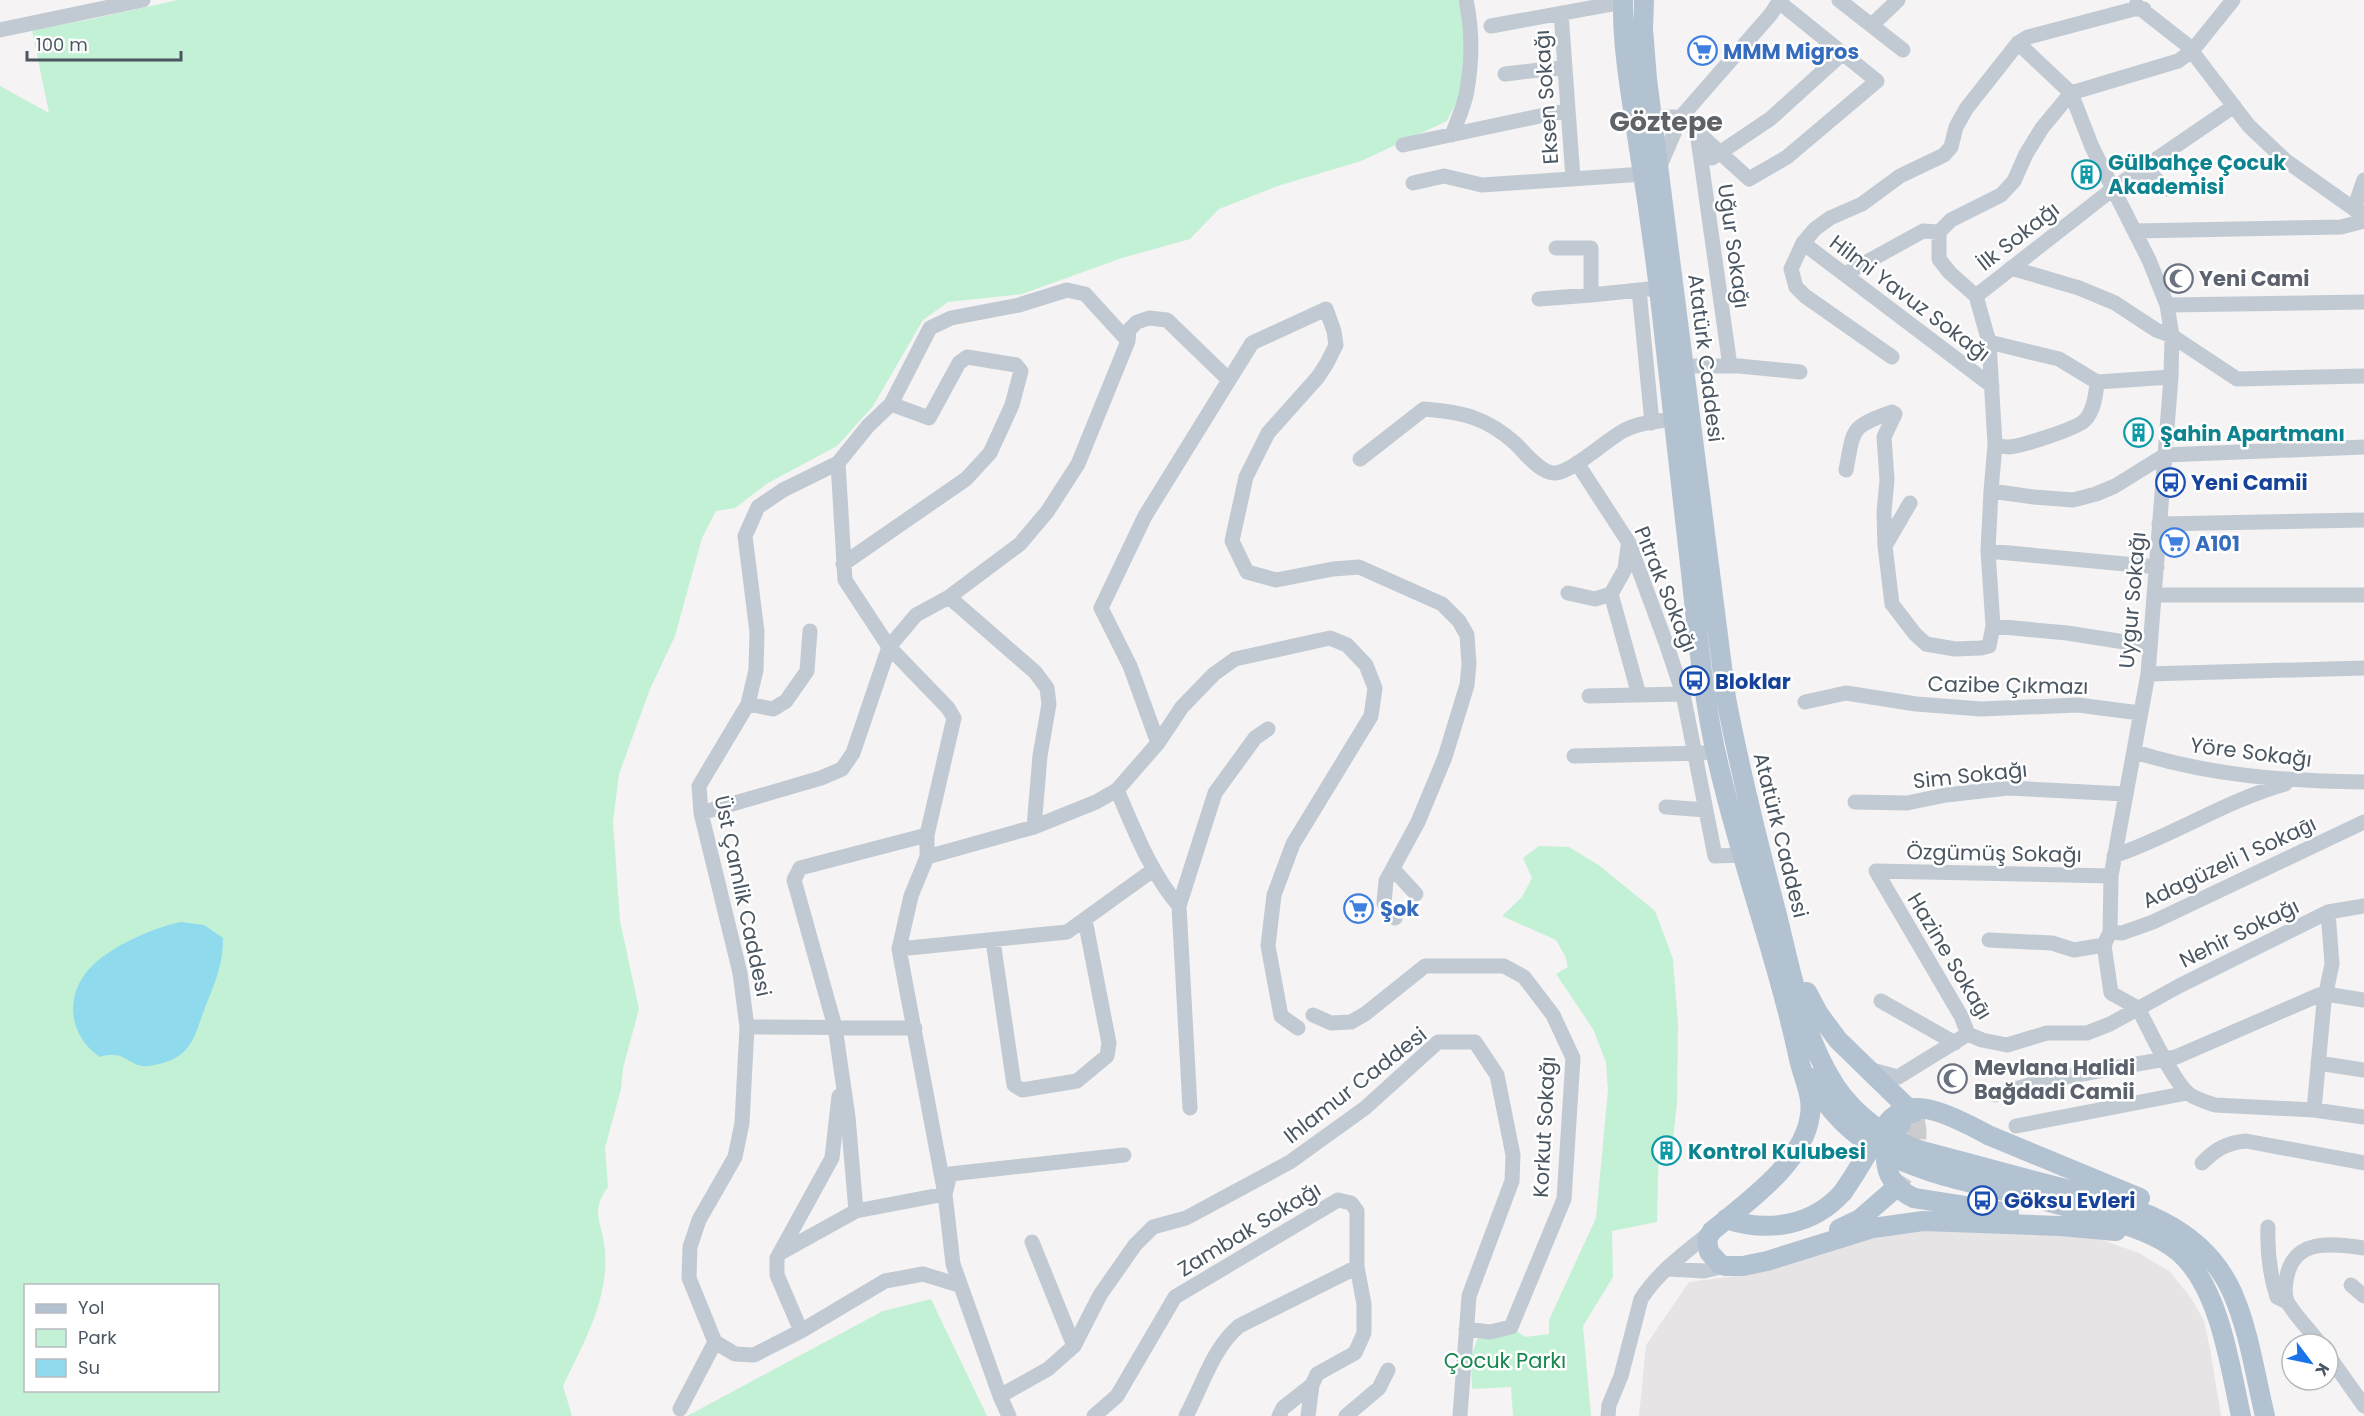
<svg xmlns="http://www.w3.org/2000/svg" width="2364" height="1416" viewBox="0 0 2364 1416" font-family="Poppins,sans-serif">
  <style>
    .education { fill: #e6e4e5 }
    .green { fill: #c3f1d5; fill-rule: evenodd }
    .water { fill: #90daee }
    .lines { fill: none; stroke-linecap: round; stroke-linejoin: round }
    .major-tunnel { stroke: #caccce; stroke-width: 20; stroke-dasharray: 20 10; stroke-linecap: butt }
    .minor { stroke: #c1cad2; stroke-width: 15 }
    .major { stroke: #b3c2d1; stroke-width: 20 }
    .major-bridge { stroke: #b3c2d1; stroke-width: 20 }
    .labels { text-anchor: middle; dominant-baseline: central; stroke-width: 5; stroke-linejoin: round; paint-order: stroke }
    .shop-label { font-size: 21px; font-weight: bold; fill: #366cbe; stroke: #fff; text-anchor: start }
    .street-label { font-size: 21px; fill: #4a5661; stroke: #fff }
    .culture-label { font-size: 21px; font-weight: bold; fill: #0d838f; stroke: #fff; text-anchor: start }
    .worship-label { font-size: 21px; font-weight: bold; fill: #5b616d; stroke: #fff; text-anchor: start }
    .transit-label { font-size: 21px; font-weight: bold; fill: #164399; stroke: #fff; text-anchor: start }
    .park-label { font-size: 21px; fill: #17864f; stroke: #fff }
    .district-label { font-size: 27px; font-weight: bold; fill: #5f6368; stroke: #fff }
  </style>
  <rect width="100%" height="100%" fill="#f5f3f3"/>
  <path class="education" d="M1927,1229L2075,1234L2105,1241L2139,1253L2169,1271L2191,1298L2204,1321L2210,1349L2221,1416H1639L1646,1345L1689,1282L1751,1274L1885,1231Z"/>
  <path class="green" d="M178,0H1458L1465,24L1461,93L1447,121L1361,161L1278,186L1219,209L1190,239L1122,258L1022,294L948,302L923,320L873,406L837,446L768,483L735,508L716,511L702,538L675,636L650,689L619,774L613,822L620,921L639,1009L623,1068L621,1089L605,1148L608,1187C591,1210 600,1218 604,1243C612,1294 584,1342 563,1386L572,1416H0V86L49,113L32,30L87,20ZM26,1286H218V1390H26Z
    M1539,846L1569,847L1600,866L1655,911L1673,959L1678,1025L1677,1103L1673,1139H1659L1657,1222L1612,1231L1613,1277L1583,1326L1591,1416H1513L1511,1387L1472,1389L1471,1356L1479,1335L1514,1329L1525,1337L1549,1334V1320L1596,1218L1608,1090L1606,1062L1593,1029L1556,974L1568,967L1565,956L1556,940L1502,916L1522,897L1532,878L1523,858Z
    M931,1299L987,1416H687L883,1311Z"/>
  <path class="water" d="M181,922L204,925L223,938C223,962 217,978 208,1000C193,1036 195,1060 148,1066C129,1068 125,1048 100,1057C67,1035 64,992 93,965C112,946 155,927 181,922Z"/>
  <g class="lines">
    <path class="major-tunnel" d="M1891,1192C1911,1169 1923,1143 1913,1113"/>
    <path class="minor" d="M1839,0L1903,50
      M2136,5L2187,45L2249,126L2285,160L2354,209L2364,214
      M1561,13L1573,178
      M1872,25L1898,0
      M1491,26L1623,2
      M0,30L143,0
      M2018,43L2071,93L2092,147L2149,260L2167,305L2172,336L2171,377L2148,674L2111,876L2110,932L2104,945L2111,993L2138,1008
      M1505,74L1565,67
      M1652,117H1681
      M1681,117L1749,179L1787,157L1877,81L1779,2
      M1697,132L1730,366
      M1452,135C1457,121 1465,105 1467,90C1472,61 1472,28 1466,0
      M1403,145L1568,110
      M1712,158L1770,119L1843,53
      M2136,173L2153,176L2166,189
      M1413,183L1444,176L1482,185L1644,174L1659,168L1681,117L1771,14L1780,0
      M2354,209L2364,180
      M2135,231L2341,227L2364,221
      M1803,243L1992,386
      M1556,248H1591V295L1659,288
      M2011,268L2079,288L2115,303L2156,330L2172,336L2237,379L2364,376
      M1845,274L1923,231L1939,232
      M1639,290L1652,423
      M1976,296L2114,188L2234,106
      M1539,299L1591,295
      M2167,305L2364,302
      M1989,342L2059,359L2097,382L2171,377
      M1892,357L1805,296L1796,287L1791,269L1803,243L1815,229L1830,218L1862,204L1900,176L1944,155L1951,147L1956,127L1966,109L2018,43L2028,37L2134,9H2144
      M1684,366H1739L1800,372
      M1995,445C2000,446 2005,447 2009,447C2022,446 2075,429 2084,421C2094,412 2096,394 2097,382
      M1360,459L1424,409C1462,412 1486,417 1516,444C1525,453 1541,474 1555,473C1573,472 1608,438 1625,430C1642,421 1665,421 1684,418
      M838,463L845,580L889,647L948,708L954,718L927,835V857L911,896L899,949L945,1194L953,1264L1000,1396L1009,1416
      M1577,463L1629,543L1666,643L1683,694L1715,856L1742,855
      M1846,470C1854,428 1850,427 1892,412L1895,414L1884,437L1887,480L1884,512L1885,546L1892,604L1915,634L1926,644L1955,649L1981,648L1989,646L1993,626L1988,551L1991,491L1995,445L1989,342L1976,296L1950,273L1939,259V232L1951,220L2001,195L2014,181L2026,154L2042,128L2071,93L2178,61L2192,51L2233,0
      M1991,491L2034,497L2073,500L2096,494L2115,486L2165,455L2364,447
      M2159,524L2364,520
      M1885,546L1910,503
      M1988,551L2157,567
      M843,564L966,479L990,453L1012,405L1021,371L1016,365L967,357L959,363L929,418L891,404
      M1568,593L1595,599L1611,594L1625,569L1628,546
      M1611,594L1639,695
      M2155,595H2364
      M949,597L1035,672L1047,688L1049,704L1040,756L1034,827
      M1993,626L2067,633L2150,646
      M2148,674L2364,668
      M1589,696L1683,694
      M1805,702L1846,693L1916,704L1981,709L2078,705L2140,713
      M748,704L773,709L786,701L807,671L810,631
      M1158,743L1130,666L1101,608L1145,516L1252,343L1326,309L1334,331L1336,345L1327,363L1318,377L1268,433L1246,477L1232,541L1247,572L1276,580L1333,569L1359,567L1442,604L1459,621L1467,635L1469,664L1467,685L1445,757L1418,822L1386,881L1384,903L1395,918
      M2135,752C2212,776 2284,781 2364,782
      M1574,756L1703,753
      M1117,790C1135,831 1150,872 1179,906L1190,1108
      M1855,802L1907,803L1946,795L2008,788L2125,794
      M1666,807L1706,810
      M701,813L821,778L842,769L853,753L889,647L916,615L949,597L1020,544L1047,512L1078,464L1128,341L1129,330L1137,322L1149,318L1167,320L1228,379
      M2114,856C2173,836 2225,801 2285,784
      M927,857L1034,827L1096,802L1117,790L1158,743L1182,707L1214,674L1235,659L1330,638L1347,645L1366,665L1375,688L1371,716L1293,844L1274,895L1268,946L1281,1016L1298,1028
      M1393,869L1416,894
      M2111,876L1876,871L1961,1016L1968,1034L1982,1040L2007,1045L2047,1033H2087L2110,1024L2179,986L2328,912L2364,906
      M1179,906L1215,793L1255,738L1268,729
      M2110,932L2122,933L2153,922L2364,822
      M1989,940L2052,943L2074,950L2104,945
      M993,941L1014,1085L1022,1090L1077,1081L1107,1056L1109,1043L1085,920
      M899,949L1067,932L1153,870
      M1881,1001L1955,1043
      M2138,1008C2148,1027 2173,1082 2189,1094C2196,1099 2206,1102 2215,1105L2314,1110L2364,1117
      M1313,1015L1331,1023L1351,1022L1365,1014L1425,966H1504L1524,977L1553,1015L1573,1058L1564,1199L1511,1327L1490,1332L1466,1329
      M747,1027L915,1028
      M2318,1063L2364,1070
      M1872,1070L1898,1077L1968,1034
      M1995,1095L2043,1081L2176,1057L2319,995L2326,994L2364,1000
      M2314,1110L2324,1002L2332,964L2328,912
      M2016,1126L2187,1093
      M2202,1163C2216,1149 2226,1143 2246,1141L2364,1163
      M856,1211L848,1117L835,1027L794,880L800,868L927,835
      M2268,1227C2267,1250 2270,1275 2277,1297L2287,1302
      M1032,1242L1074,1346
      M782,1252L856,1211L945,1194L950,1174L1124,1155
      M1668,1269L1704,1271L1725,1266
      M959,1285L923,1274L885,1281L801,1331L754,1355L735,1354L715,1342L689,1278L690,1247L699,1220L735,1157L742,1123L747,1027L740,973L701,813L699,786L748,704L756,670L757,632L745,536L758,507L783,490L838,463L868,426L891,404L930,328L951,318L1019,305L1067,290L1085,294L1128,341
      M2351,1285L2364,1296
      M801,1331L777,1275V1258L832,1158L839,1096
      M2320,1344C2310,1330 2297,1318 2288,1303C2284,1296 2285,1284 2287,1276C2295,1237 2334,1244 2364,1248
      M2328,1355L2364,1406
      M1000,1396L1048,1369L1074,1346L1100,1295L1135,1245L1153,1227L1186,1218L1290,1162L1365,1108L1438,1042H1475L1497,1075L1513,1155L1512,1181L1469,1296L1460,1416
      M680,1409L715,1342
      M1094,1416L1117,1396L1175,1297L1338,1200L1351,1203L1357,1211V1267L1364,1304V1333L1355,1353L1317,1374L1312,1385L1308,1416
      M1186,1416C1203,1385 1212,1349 1239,1326L1357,1267
      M1279,1416L1283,1408L1312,1385
      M1346,1416L1379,1388L1388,1370
      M1608,1416L1609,1405L1621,1376L1641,1299C1659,1271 1687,1251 1712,1231"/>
    <path class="major" d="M1623,0C1622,47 1631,95 1638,142C1646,191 1653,240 1659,289C1670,384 1680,478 1691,573C1698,639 1704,706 1720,771C1743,868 1778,961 1799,1059C1803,1078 1813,1095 1810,1115C1804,1163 1747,1202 1712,1231L1707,1239L1709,1252L1720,1264L1725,1266H1743L1767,1261L1873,1228L1923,1221L2060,1226L2116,1231
      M1644,0L1643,29L1647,79L1726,698C1740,771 1758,843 1777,915C1791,972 1803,1037 1836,1087C1856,1116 1888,1140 1922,1151C1963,1162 2005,1173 2046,1184C2117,1203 2198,1217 2232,1292C2249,1330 2255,1375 2265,1416
      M1807,992L1818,1013L1838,1040L1913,1113
      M1809,1077C1851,1152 1910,1168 1988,1187C2029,1197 2070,1206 2110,1220C2136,1228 2168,1239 2186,1259C2221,1297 2230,1367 2241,1416
      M1988,1135L2140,1198
      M1914,1198L2009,1213
      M1726,1219C1768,1233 1813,1226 1843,1192
      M1839,1229L1860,1219L1891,1192"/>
    <path class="major-bridge" d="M1901,1124C1877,1149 1882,1183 1914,1198
      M1843,1192C1896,1116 1885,1079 1988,1135"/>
  </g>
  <defs>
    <symbol id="supermarket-ring" viewBox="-11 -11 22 22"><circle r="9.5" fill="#fff" stroke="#3f7fe0" stroke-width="1.5"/><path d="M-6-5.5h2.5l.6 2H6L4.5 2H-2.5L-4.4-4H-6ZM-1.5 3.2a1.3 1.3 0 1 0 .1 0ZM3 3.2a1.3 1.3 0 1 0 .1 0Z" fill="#3f7fe0"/></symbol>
    <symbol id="building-ring" viewBox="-11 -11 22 22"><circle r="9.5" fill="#fff" stroke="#0f9aa8" stroke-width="1.5"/><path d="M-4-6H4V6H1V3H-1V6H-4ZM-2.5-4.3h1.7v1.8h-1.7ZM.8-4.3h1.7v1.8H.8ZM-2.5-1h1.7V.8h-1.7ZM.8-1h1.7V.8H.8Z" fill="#0f9aa8"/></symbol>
    <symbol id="mosque-ring" viewBox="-11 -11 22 22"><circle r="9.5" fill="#fff" stroke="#6b7280" stroke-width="1.5"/><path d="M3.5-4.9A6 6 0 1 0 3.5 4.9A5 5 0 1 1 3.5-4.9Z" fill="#6b7280"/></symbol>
    <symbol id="bus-ring" viewBox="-11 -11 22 22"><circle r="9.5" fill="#fff" stroke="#1a4fb4" stroke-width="1.5"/><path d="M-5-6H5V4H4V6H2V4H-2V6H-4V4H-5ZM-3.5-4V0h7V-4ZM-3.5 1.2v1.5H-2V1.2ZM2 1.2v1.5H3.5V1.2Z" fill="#1a4fb4"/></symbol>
  </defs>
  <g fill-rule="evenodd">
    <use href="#supermarket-ring" x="1686" y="34" width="33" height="33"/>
    <use href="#building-ring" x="2070" y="158" width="33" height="33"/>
    <use href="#mosque-ring" x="2162" y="262" width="33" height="33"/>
    <use href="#building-ring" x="2122" y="416" width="33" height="33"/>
    <use href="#bus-ring" x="2154" y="466" width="33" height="33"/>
    <use href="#supermarket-ring" x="2158" y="526" width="33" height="33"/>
    <use href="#bus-ring" x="1678" y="664" width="33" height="33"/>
    <use href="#supermarket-ring" x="1342" y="892" width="33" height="33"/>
    <use href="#mosque-ring" x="1936" y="1062" width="33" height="33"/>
    <use href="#building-ring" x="1650" y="1134" width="33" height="33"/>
    <use href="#bus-ring" x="1966" y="1184" width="33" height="33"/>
  </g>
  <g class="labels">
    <g class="shop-label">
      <text x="1723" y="51">MMM Migros</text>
      <text x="2195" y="543">A101</text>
      <text x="1380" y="908">Şok</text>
    </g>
    <g class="street-label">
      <text transform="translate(1546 97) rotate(-94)">Eksen Sokağı</text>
      <text transform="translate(2018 236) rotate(-38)">İlk Sokağı</text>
      <text transform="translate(1734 246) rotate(82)">Uğur Sokağı</text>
      <text transform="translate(1910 298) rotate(37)">Hilmi Yavuz Sokağı</text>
      <text transform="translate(1706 358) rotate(83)">Atatürk Caddesi</text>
      <text transform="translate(1666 589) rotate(68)">Pıtrak Sokağı</text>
      <text transform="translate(2132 600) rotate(-85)">Uygur Sokağı</text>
      <text transform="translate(2008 685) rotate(1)">Cazibe Çıkmazı</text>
      <text transform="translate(2251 752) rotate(7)">Yöre Sokağı</text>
      <text transform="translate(1970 775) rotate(-6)">Sim Sokağı</text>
      <text transform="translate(1781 835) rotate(76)">Atatürk Caddesi</text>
      <text transform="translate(1994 853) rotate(1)">Özgümüş Sokağı</text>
      <text transform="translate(2229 862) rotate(-25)">Adagüzeli 1 Sokaḡı</text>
      <text transform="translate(743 896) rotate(78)">Üst Çamlik Caddesi</text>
      <text transform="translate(2239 933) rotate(-26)">Nehir Sokağı</text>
      <text transform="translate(1950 956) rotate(59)">Hazine Sokaḡı</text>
      <text transform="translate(1355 1085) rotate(-38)">Ihlamur Caddesi</text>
      <text transform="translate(1544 1127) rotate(-87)">Korkut Sokağı</text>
      <text transform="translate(1249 1229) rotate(-31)">Zambak Sokağı</text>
    </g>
    <g class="culture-label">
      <text x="2108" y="162">Gülbahçe Çocuk<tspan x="2108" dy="24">Akademisi</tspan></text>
      <text x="2160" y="433">Şahin Apartmanı</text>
      <text x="1688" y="1151">Kontrol Kulubesi</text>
    </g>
    <g class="worship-label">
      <text x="2199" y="278">Yeni Cami</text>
      <text x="1974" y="1067">Mevlana Halidi<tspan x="1974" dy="24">Bağdadi Camii</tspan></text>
    </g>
    <g class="transit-label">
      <text x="2191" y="482">Yeni Camii</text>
      <text x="1715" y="681">Bloklar</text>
      <text x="2004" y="1200">Göksu Evleri</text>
    </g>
    <g class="park-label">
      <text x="1505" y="1360">Çocuk Parkı</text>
    </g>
    <g class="district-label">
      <text x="1666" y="121">Göztepe</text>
    </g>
  </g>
  <rect x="24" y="1284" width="195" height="108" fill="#ffffff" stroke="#b7bbc0" stroke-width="1.5"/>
  <rect x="36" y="1304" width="30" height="9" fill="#b3c2d1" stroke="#b7bbc0" stroke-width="1.5"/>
  <text x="78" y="1314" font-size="18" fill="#4a5661">Yol</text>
  <rect x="36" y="1329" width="30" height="18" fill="#c3f1d5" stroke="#b7bbc0" stroke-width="1.5"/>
  <text x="78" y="1344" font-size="18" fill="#4a5661">Park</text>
  <rect x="36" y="1359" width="30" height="18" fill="#90daee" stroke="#b7bbc0" stroke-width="1.5"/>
  <text x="78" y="1374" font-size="18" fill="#4a5661">Su</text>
  <g transform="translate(2310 1362) rotate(122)"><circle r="28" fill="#ffffff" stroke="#b7bbc0" stroke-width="1.5"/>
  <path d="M0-4.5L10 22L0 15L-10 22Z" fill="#1a73e8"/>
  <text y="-9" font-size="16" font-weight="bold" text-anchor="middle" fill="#4a5661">K</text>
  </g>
  <path d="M27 51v9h154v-9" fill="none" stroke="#4a5661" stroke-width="3"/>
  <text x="36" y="51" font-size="18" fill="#4a5661" stroke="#ffffff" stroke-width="4.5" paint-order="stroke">100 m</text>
</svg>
